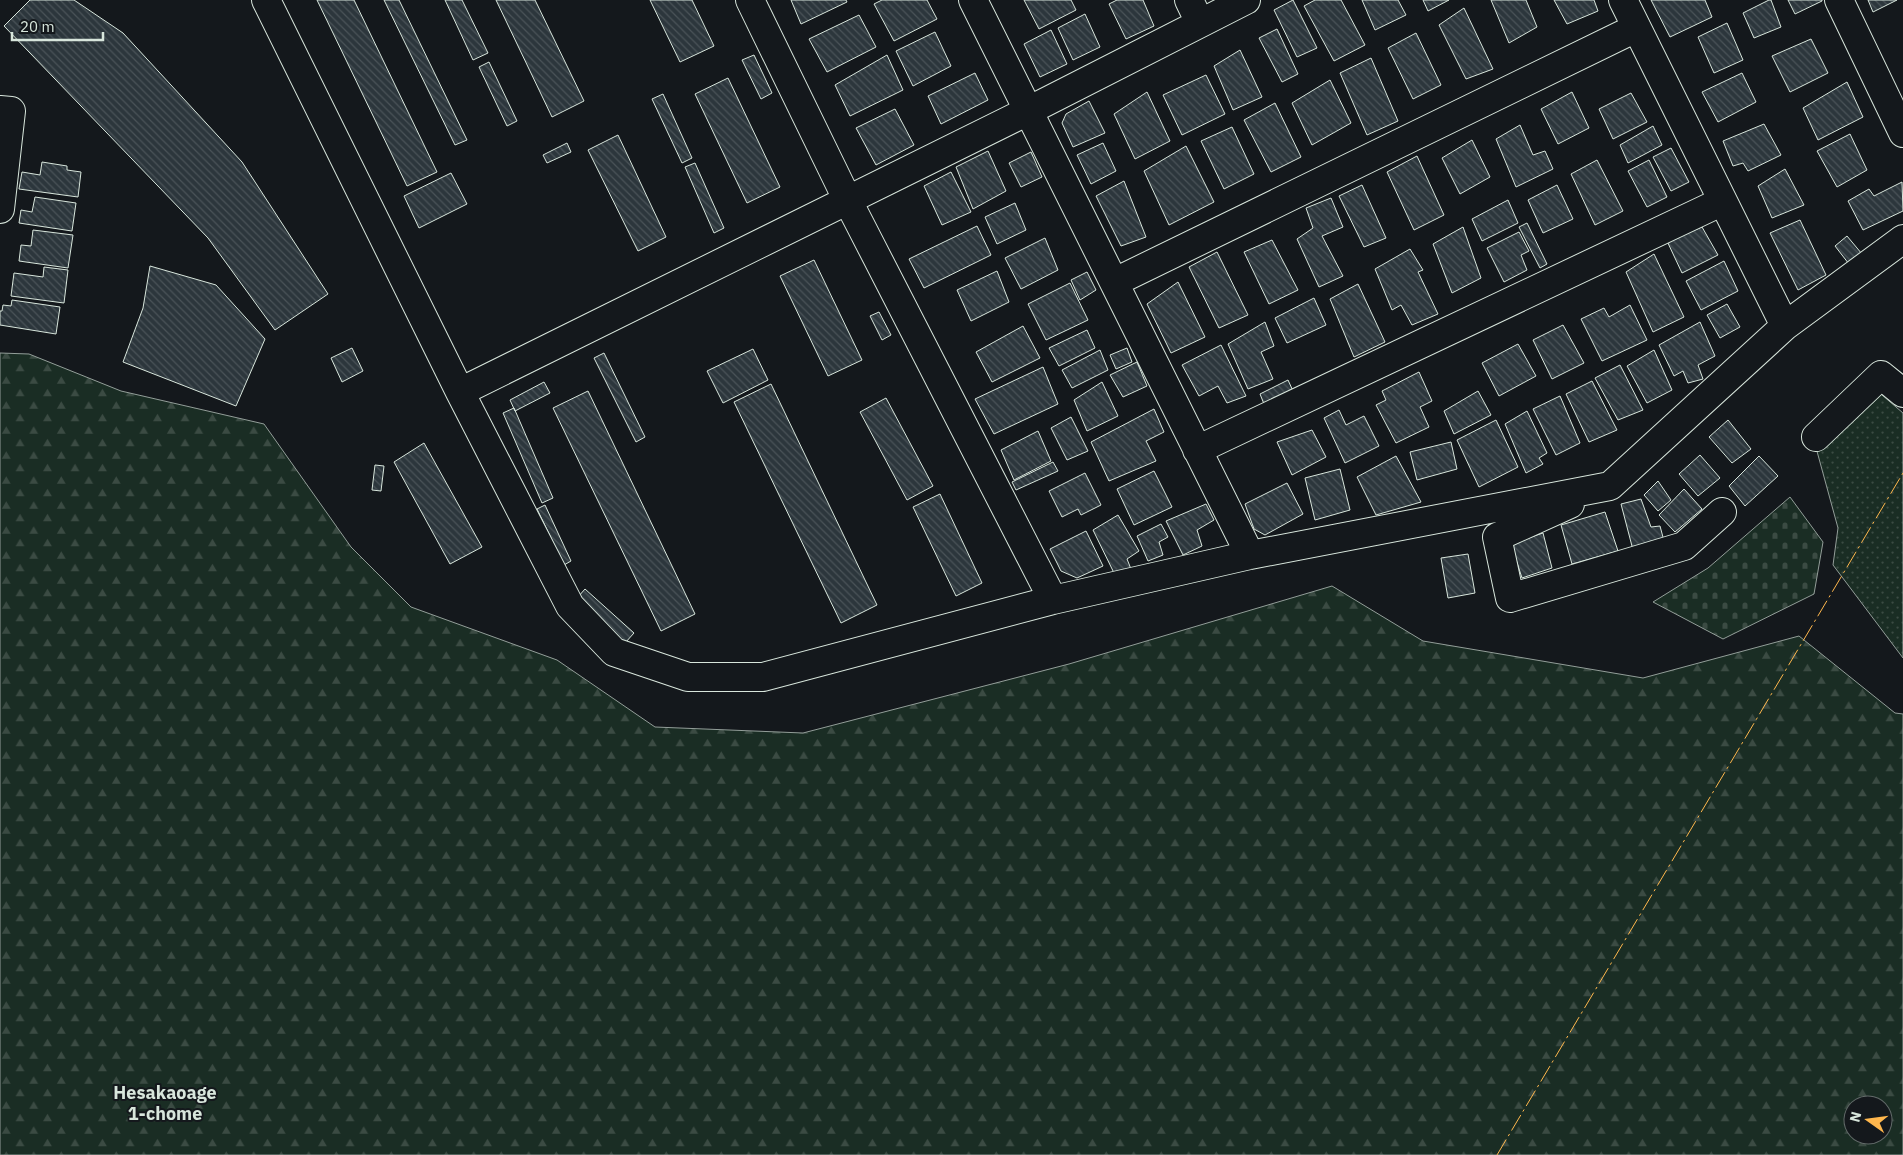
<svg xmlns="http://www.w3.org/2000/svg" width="1903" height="1155" viewBox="0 0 1903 1155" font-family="'IBM Plex Sans',sans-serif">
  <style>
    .forest { fill: url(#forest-firs); stroke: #939e99; fill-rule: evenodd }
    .cemetery { fill: url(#cemetery-stones); stroke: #939e99 }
    .park { fill: url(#park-dots); stroke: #939e99 }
    .building { fill: url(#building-back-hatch); stroke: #d8e6dc }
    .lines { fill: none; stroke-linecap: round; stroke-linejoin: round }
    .minor-casing { stroke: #d8e6dc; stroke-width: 30 }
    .minor { stroke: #14181c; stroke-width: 28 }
    .power { stroke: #ffb74d; stroke-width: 1; stroke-dasharray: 18 4 2.5 4; stroke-linecap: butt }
    .labels { text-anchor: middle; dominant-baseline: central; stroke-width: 4; stroke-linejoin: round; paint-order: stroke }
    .neighbourhood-label { font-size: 18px; font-weight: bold; fill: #d8e6dc; stroke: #14181c }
  </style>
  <defs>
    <pattern id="forest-firs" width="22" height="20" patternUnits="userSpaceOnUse" patternTransform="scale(1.25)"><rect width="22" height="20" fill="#1a2d24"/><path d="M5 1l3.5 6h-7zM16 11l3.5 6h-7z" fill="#3b4b43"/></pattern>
    <pattern id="cemetery-stones" width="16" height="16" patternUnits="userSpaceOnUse" patternTransform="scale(1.25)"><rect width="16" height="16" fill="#1a2d24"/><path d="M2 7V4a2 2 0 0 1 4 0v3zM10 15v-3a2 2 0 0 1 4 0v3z" fill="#3b4b43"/></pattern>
    <pattern id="park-dots" width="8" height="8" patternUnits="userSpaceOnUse" patternTransform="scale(1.25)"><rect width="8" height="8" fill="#1a2d24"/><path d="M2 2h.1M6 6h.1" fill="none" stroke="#3b4b43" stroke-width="1.8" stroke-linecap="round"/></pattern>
    <pattern id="building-back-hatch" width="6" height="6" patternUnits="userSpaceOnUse" patternTransform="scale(1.25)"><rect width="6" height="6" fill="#2c363c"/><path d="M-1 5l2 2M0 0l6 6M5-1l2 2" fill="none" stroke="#4a5358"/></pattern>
  </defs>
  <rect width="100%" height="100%" fill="#14181c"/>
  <path class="forest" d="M0,353L29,354L121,391L264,424L351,547L411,607L557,660L655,727L803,733L1069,664L1332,586L1423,641L1643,678L1799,636L1895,713L1903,714V1155H0ZM1853,1105H1883V1135H1853Z"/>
  <path class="cemetery" d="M1790,497L1823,542L1814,594L1723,639L1653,602L1708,568Z"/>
  <path class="park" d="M1875,389L1903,413V658L1833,565L1838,528L1815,444Z"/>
  <path class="building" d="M30,0H74L123,33L242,162L328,294L275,330L208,238L4,26Z
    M317,0H354L437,172L407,186Z
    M384,0H399L467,140L455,145Z
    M445,0H462L488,53L473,60Z
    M496,0H535L584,101L552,117Z
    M650,0H692L714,46L680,62Z
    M791,0H846L847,2L801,24Z
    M882,0H927L937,19L894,41L874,4Z
    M1024,0H1071L1076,10L1039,29Z
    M1117,0H1143L1154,26L1126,39L1109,4Z
    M1293,0L1317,48L1297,57L1274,10Z
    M1315,0H1341L1365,45L1334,61L1304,6Z
    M1362,0H1398L1406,15L1375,30Z
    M1423,0H1449L1428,11Z
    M1491,0H1526L1537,27L1509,43Z
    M1554,0H1594L1598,11L1567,24Z
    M1651,0H1705L1712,17L1670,37Z
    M1769,0H1771L1781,27L1754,38L1743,13Z
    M1788,0H1822V1L1795,14Z
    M1868,0H1897L1873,12Z
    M1464,8L1493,69L1466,79L1439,25Z
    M1085,14L1100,47L1073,60L1058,28Z
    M859,15L876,47L827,72L809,39Z
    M1727,23L1743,60L1714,73L1698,37Z
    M1277,29L1298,74L1282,82L1259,38Z
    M1051,30L1067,64L1040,77L1024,44Z
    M935,32L951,66L913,86L896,51Z
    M1416,33L1441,85L1413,99L1388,48Z
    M1811,39L1828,73L1790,92L1772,56Z
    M1240,50L1262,97L1233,110L1214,66Z
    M754,55L772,93L761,99L742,60Z
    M887,55L903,90L850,116L835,85Z
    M1371,58L1398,121L1367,135L1340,73Z
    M489,62L517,121L507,126L479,67Z
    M975,73L988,100L941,124L928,96Z
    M1742,73L1756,102L1718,122L1702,92Z
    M1206,75L1225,114L1182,135L1163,95Z
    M728,78L780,187L747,203L695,94Z
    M1330,80L1351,123L1312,145L1292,103Z
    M1847,82L1863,117L1818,140L1803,108Z
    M1147,92L1170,141L1135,159L1114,114Z
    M1572,92L1589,128L1558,144L1541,109Z
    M1631,93L1647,122L1613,139L1599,109Z
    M663,94L692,158L682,163L652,99Z
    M1089,101L1105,133L1073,147L1062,123L1066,114Z
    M1275,103L1301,157L1271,172L1244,120Z
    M895,109L914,145L876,165L856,128Z
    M1764,124L1781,155L1748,171L1743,163L1733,166L1723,141Z
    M1520,125L1533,155L1545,151L1553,169L1516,187L1496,139Z
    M1653,126L1662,145L1628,163L1620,145Z
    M1232,127L1254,174L1224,189L1201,141Z
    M1850,134L1867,170L1837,187L1817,151Z
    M618,135L666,237L638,251L588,150Z
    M1472,140L1490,177L1460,194L1442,158Z
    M567,143L571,152L547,163L543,155Z
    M1103,143L1116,171L1091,184L1077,155Z
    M1186,146L1214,202L1169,225L1144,171Z
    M1671,148L1689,182L1671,191L1653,157Z
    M988,151L1006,191L973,209L956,167Z
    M1031,152L1042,177L1021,187L1009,163Z
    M1417,156L1444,215L1414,230L1387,172Z
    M1597,160L1623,211L1595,225L1571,174Z
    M1649,160L1667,197L1647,207L1628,171Z
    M42,162L67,166V170L81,172L78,197L19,189L22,172L40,175Z
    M695,163L724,228L714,233L685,167Z
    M1785,169L1804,205L1772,218L1758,186Z
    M951,172L971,212L942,225L924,186Z
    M451,173L467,204L419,228L404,196Z
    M1124,181L1146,237L1121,246L1096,196Z
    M1902,182L1903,211L1863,230L1848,201L1869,189L1874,196Z
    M1362,185L1386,238L1364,247L1339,196Z
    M1557,185L1573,219L1543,233L1528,200Z
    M35,197L76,203L72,231L19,223L21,210L32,212Z
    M1331,198L1343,227L1322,236L1343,276L1319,287L1297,239L1313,228L1306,208Z
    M1508,200L1518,223L1482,241L1472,219Z
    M1015,203L1026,230L997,244L985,217Z
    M1800,220L1826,275L1798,290L1770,233Z
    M1527,223L1547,264L1540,268L1519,227Z
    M977,226L991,255L924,288L909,259Z
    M1463,227L1481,278L1452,293L1433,244Z
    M1702,227L1718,255L1682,273L1667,241Z
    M33,230L73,235L68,268L19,261L21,245L31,246Z
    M1519,232L1529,251L1521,255L1527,270L1504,282L1487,248Z
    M1847,236L1862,254L1849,264L1835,246Z
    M1045,238L1058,270L1021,289L1005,258Z
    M1272,240L1298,290L1269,304L1244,252Z
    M1410,249L1423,270L1418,272L1438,314L1412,325L1401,305L1392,310L1375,269Z
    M1217,252L1248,315L1219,328L1189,267Z
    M1654,254L1684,317L1653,332L1626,272Z
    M814,260L862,360L828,376L780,276Z
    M1724,261L1738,291L1701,310L1686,281Z
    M150,266L216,285L265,339L236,406L123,362L143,308Z
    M44,267L68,270L64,303L11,296L14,273L43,277Z
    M997,271L1009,302L971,321L957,290Z
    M1087,272L1096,290L1080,300L1071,280Z
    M1178,282L1205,337L1171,353L1147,304Z
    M1070,283L1088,320L1046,340L1028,304Z
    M1358,284L1385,342L1354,357L1330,299Z
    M1314,298L1326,325L1287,343L1275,318Z
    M12,300L60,307L56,334L0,325V311H2L3,305L11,306Z
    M1727,304L1740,327L1720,338L1707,315Z
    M1630,305L1647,340L1602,361L1581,319L1604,308L1609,317Z
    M879,312L891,335L882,340L870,316Z
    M1265,322L1274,346L1261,352L1273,379L1248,389L1228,344Z
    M1700,322L1715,356L1698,365L1703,379L1688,383L1683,371L1674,376L1659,345Z
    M1563,325L1584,363L1552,379L1533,340Z
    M1023,326L1040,358L992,382L976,352Z
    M1087,330L1095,348L1059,366L1049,348Z
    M1518,344L1536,376L1499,396L1482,363Z
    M1221,345L1246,396L1227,403L1218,386L1199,396L1182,365Z
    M352,348L363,371L342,382L331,358Z
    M1127,348L1132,362L1116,369L1110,355Z
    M753,349L768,380L723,403L707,371Z
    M1100,350L1108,370L1072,388L1062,370Z
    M1654,350L1672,390L1647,403L1627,366Z
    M604,353L645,437L636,442L594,358Z
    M1137,362L1147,386L1123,397L1110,375Z
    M1620,365L1643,410L1618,420L1595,378Z
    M1043,367L1058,404L994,434L975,399Z
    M1419,372L1432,401L1420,407L1429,427L1396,443L1376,405L1386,400L1382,391Z
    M1288,380L1293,391L1264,404L1260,394Z
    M1592,381L1617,430L1589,442L1566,394Z
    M544,382L550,393L515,411L510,400Z
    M1102,382L1118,416L1087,431L1074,400Z
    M771,384L877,605L841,623L734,402Z
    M588,391L695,614L661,631L553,408Z
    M1478,391L1491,415L1454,434L1444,411Z
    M1560,396L1580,443L1556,455L1533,409Z
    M886,398L933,486L907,500L860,412Z
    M514,408L553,498L542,503L503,413Z
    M1154,409L1164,432L1146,441L1156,461L1109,481L1091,442Z
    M1339,410L1346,425L1364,416L1379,446L1345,463L1324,418Z
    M1527,411L1547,453L1539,458L1543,464L1526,473L1505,424Z
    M1071,417L1088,451L1067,460L1051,428Z
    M1496,420L1518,467L1479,487L1457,440Z
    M1728,420L1751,449L1732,463L1709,437Z
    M1312,430L1326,457L1292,475L1277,442Z
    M1038,431L1051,461L1014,480L1001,450Z
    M1451,442L1457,469L1417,480L1410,452Z
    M424,443L482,547L450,564L394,462Z
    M1700,455L1720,478L1698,496L1679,474Z
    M1396,456L1421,502L1376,515L1357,477Z
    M1759,456L1778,476L1745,506L1729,486Z
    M1053,462L1058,471L1016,490L1012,482Z
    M375,465L384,466L381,491L372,490Z
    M1340,469L1350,510L1315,520L1305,478Z
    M1154,471L1172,507L1134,525L1117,489Z
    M1085,473L1101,505L1081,515L1078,509L1062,517L1049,491Z
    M1658,481L1671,500L1658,511L1644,495Z
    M1287,483L1303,514L1265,535L1254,529L1245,504Z
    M1684,489L1702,509L1675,532L1659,515Z
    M940,494L982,583L956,596L913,507Z
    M1641,499L1651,527L1660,526L1664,541L1633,550L1621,504Z
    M1206,504L1214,520L1197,530L1202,546L1183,555L1166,521Z
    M545,505L571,561L564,565L537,509Z
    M1605,512L1618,551L1572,564L1561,525Z
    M1118,515L1139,551L1127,559L1131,569L1116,577L1093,530Z
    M1161,524L1168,537L1159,542L1163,555L1148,561L1137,536Z
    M1086,531L1103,566L1077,578L1061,571L1050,549Z
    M1543,533L1552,568L1522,578L1511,544Z
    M1468,554L1475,593L1448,598L1441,558Z
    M585,589L634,633L625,643L577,598Z"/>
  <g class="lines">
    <defs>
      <path id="minor" d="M266,0L460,392L570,606L614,652L688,677H763L1053,600L1250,555L1610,486L1785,326L1903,239
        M750,0L848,201L1053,600
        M973,0L1250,555
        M1189,0L1200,23
        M1623,0L1785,326
        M1839,0L1903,133
        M0,110L11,111L0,209
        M1115,282L1636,28
        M460,392L1028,111L1246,0
        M1816,437L1881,375L1903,393
        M1197,450L1721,202
        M1570,504L1497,537L1510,598L1684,546L1722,512"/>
    </defs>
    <use href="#minor" class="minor-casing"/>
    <use href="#minor" class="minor"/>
    <path class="power" d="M1497,1155L1903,473"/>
  </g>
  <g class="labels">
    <g class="neighbourhood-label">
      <text x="165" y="1092">Hesakaoage<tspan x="165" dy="21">1-chome</tspan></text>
    </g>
  </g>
  <g transform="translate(1868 1120) rotate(284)"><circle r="24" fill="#14181c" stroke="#626a69"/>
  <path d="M0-4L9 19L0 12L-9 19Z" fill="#ffb74d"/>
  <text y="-8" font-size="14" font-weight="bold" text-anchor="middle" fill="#d8e6dc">N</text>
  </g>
  <path d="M12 32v8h91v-8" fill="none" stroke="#d8e6dc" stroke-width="2.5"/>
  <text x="20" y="32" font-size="15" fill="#d8e6dc" stroke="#14181c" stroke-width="4" paint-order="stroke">20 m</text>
</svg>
